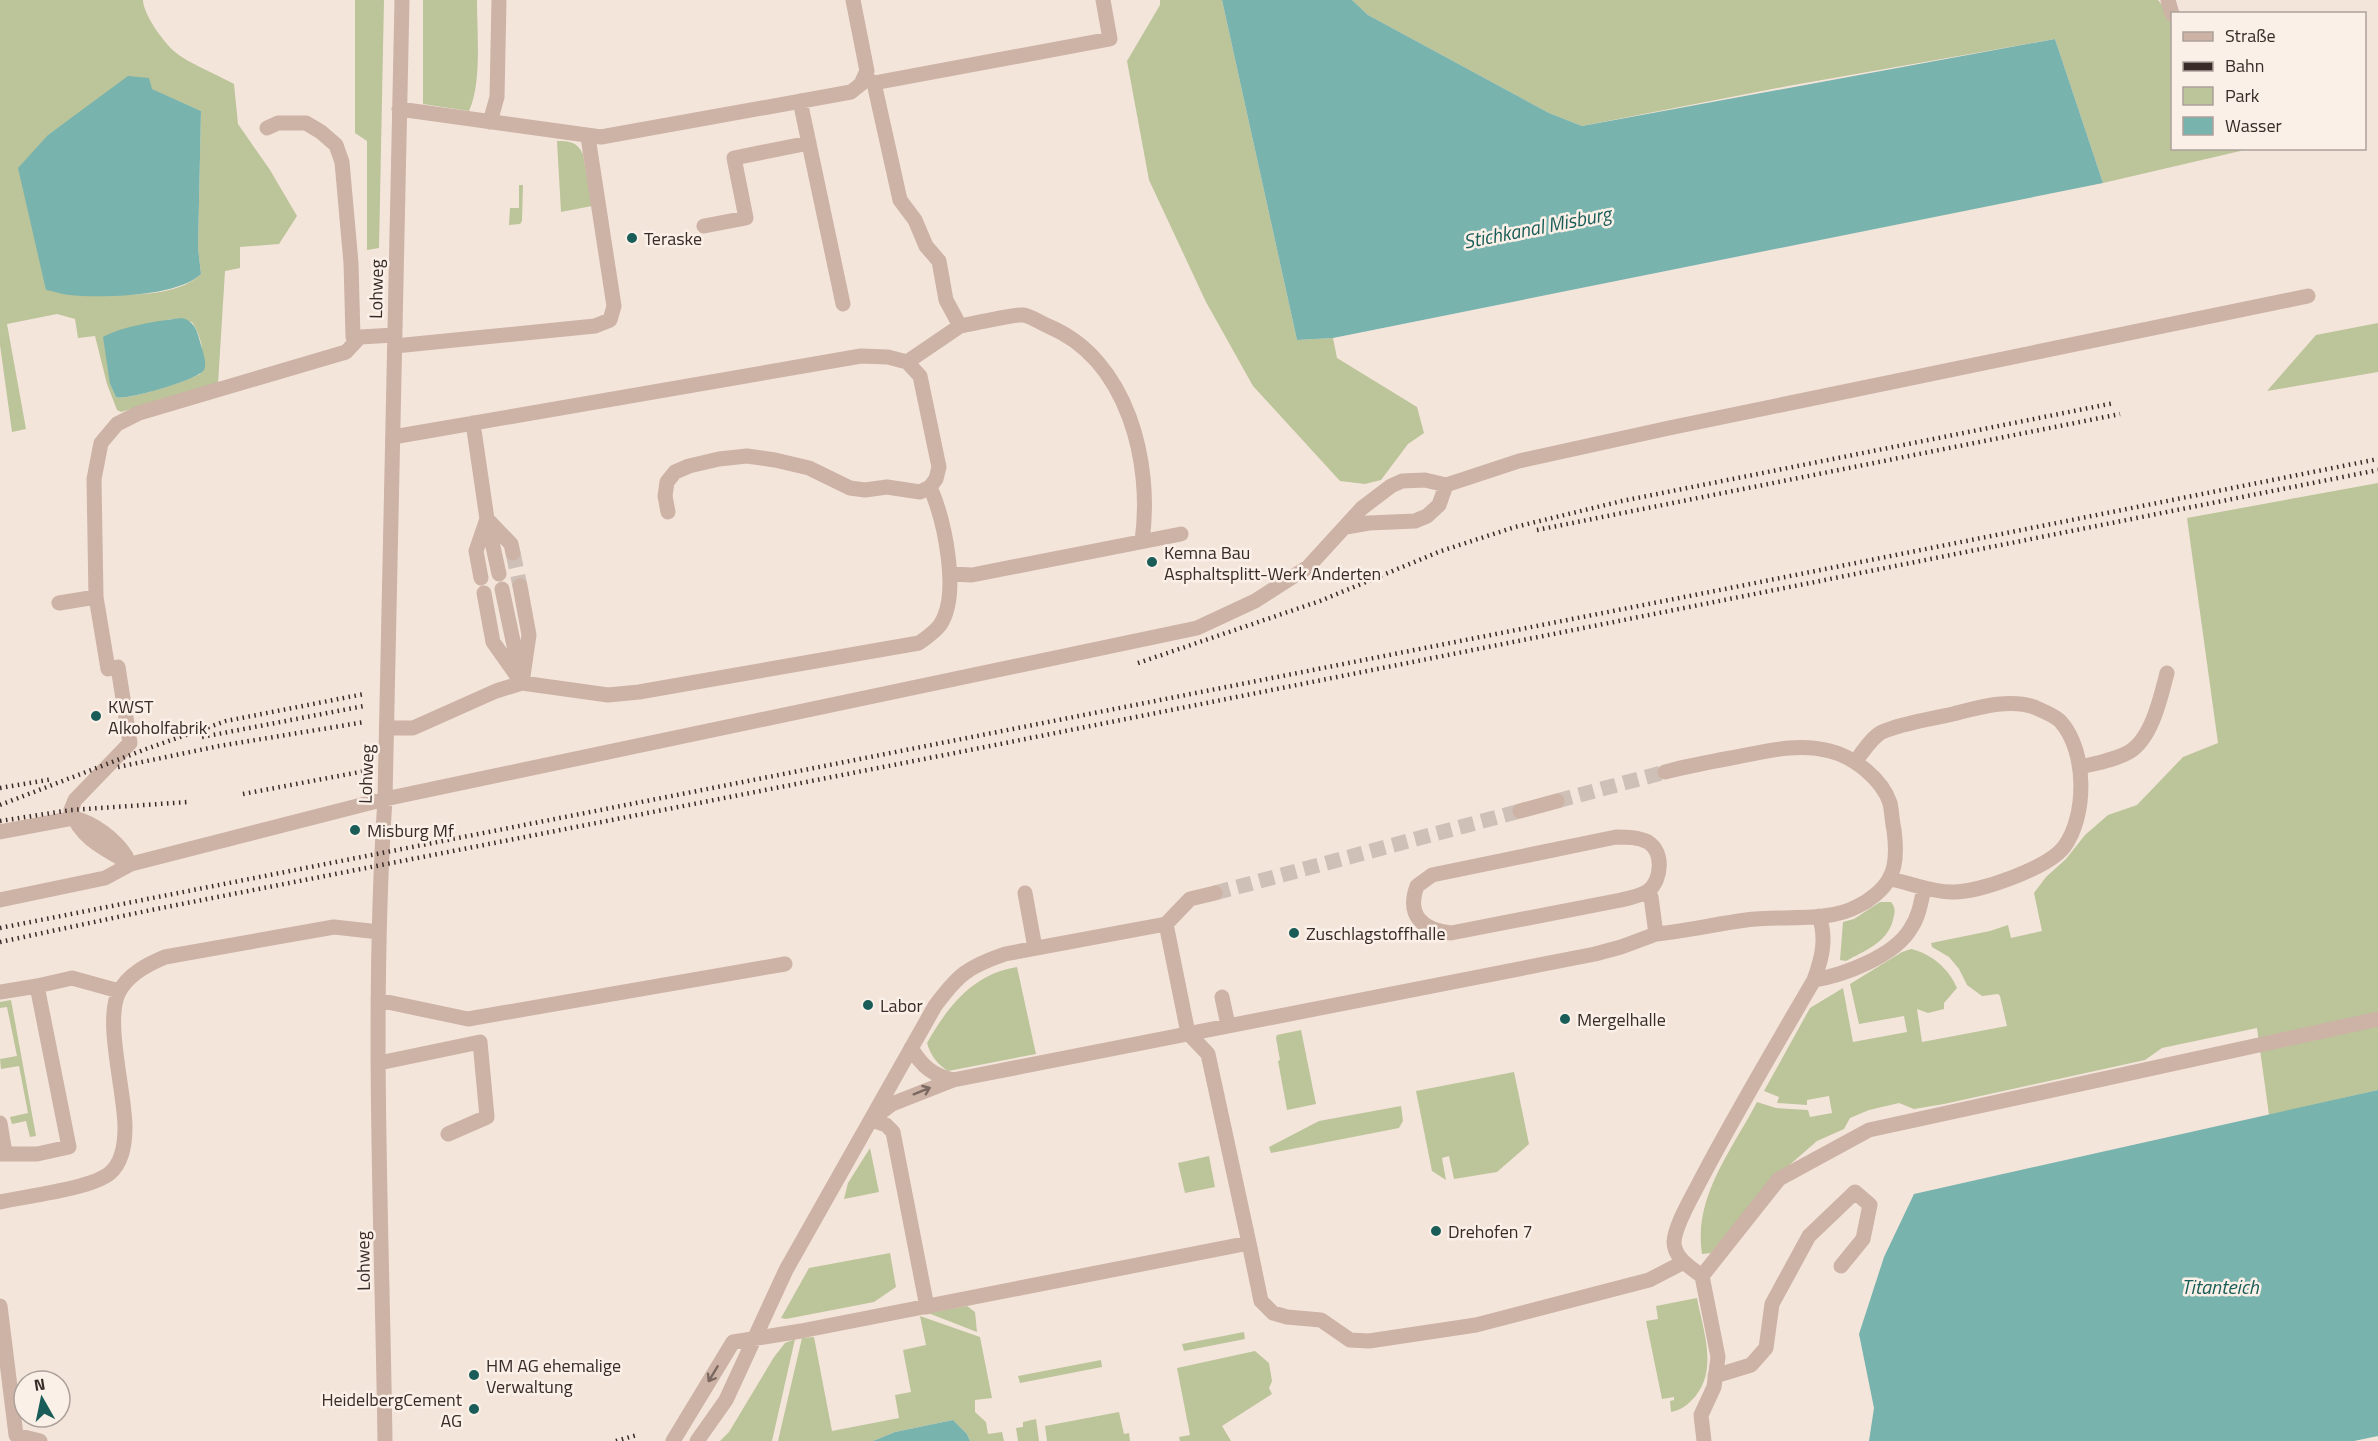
<svg xmlns="http://www.w3.org/2000/svg" width="2378" height="1441" viewBox="0 0 2378 1441" font-family="'Titillium Web',sans-serif">
  <style>
    .green { fill: #bcc49a; fill-rule: evenodd }
    .water { fill: #78b3ad }
    .lines { fill: none; stroke-linecap: round; stroke-linejoin: round }
    .minor-tunnel { stroke: #cec0b7; stroke-width: 15; stroke-dasharray: 15 8; stroke-linecap: butt }
    .minor { stroke: #cdb2a6; stroke-width: 15 }
    .rail { stroke: #382b28; stroke-width: 4.5; stroke-dasharray: 1.5 4.5; stroke-linecap: butt }
    .oneway { stroke: #7b6861 }
    .poi-dot { fill: #1a5d58; stroke: #fbf0e8; stroke-width: 2 }
    .labels { text-anchor: middle; dominant-baseline: central; stroke-width: 5; stroke-linejoin: round; paint-order: stroke }
    .poi-label { font-size: 18px; fill: #382b28; stroke: #fbf0e8; text-anchor: start }
    .street-label { font-size: 18px; fill: #382b28; stroke: #fbf0e8 }
    .water-label { font-size: 20px; font-style: italic; fill: #1a5d58; stroke: #fbf0e8 }
  </style>
  <rect width="100%" height="100%" fill="#f4e5db"/>
  <path class="green" d="M0,0H143C143,14 164,43 175,52C188,63 218,75 234,84L238,124L270,170L297,216L279,244L240,247V268L225,271L218,384L121,412L117,410L107,384L95,336L78,338L75,319L57,314L7,324L26,429L12,432L0,345ZM151,89L201,111L198,248L201,274C173,302 106,293 68,295L48,135L81,112ZM171,319L192,322C202,337 206,358 200,374C188,381 127,401 116,397L110,384L119,332Z
    M355,0H384L379,248L367,250V141L355,133Z
    M423,0H477C477,32 482,83 469,111L423,104Z
    M1160,0H1222L1297,340L1333,338L1337,358L1417,407L1424,433L1408,444L1381,480L1365,484L1340,481L1253,386L1206,302L1149,180L1127,61L1160,5Z
    M1352,0H2158L2172,17V148L2249,149L2103,183L2055,39L1788,86L1582,126L1549,113L1368,15Z
    M557,141C570,141 577,142 583,154L592,206L561,212Z
    M519,185H523L522,221L520,224L509,225L510,208H519Z
    M2378,323V372L2267,391L2316,335Z
    M2378,483V1090L2269,1115L2257,1028L2162,1048L2145,1060L1944,1104L1914,1109L1899,1103L1869,1110L1850,1118L1844,1129L1817,1141L1778,1175L1711,1253L1702,1254C1693,1197 1732,1150 1757,1102L1776,1108L1808,1110L1810,1117L1832,1113L1829,1096L1807,1100V1105L1777,1103L1779,1097L1764,1091L1810,1008L1843,988L1853,1042L1907,1032L1904,1016L1859,1024L1850,984L1902,952L1911,949C1932,954 1949,969 1957,988L1944,1003V1009L1928,1013L1917,1009L1922,1042L2007,1026L2000,996L1998,994L1982,996L1967,985L1959,969L1949,957L1932,947L1931,943L1990,931L2008,925L2011,938L2042,931L2034,893L2046,877L2066,859L2085,835L2108,815L2137,805L2183,757L2218,743L2187,518Z
    M1880,902H1891C1896,908 1895,912 1893,920C1887,943 1864,951 1846,961L1840,960L1843,922L1854,919Z
    M1017,967L1036,1054L948,1071C937,1064 931,1056 927,1043C948,1006 973,974 1017,967Z
    M11,1000L36,1136L30,1137L26,1121L12,1124L10,1117L28,1113L19,1066L1,1069L0,1059L17,1056L7,1007L0,1008V1002Z
    M1301,1030L1316,1104L1287,1110L1278,1061L1280,1060L1276,1038L1277,1035Z
    M1514,1072L1529,1144L1497,1172L1454,1179L1449,1156L1442,1158L1446,1180L1432,1171L1416,1091Z
    M1401,1106L1403,1121L1399,1128L1271,1153L1269,1147L1319,1121Z
    M870,1148L879,1192L844,1199L848,1183Z
    M1209,1156L1215,1187L1185,1193L1178,1163Z
    M890,1253L896,1287L874,1302L786,1319L781,1318L809,1268Z
    M1697,1298C1703,1331 1720,1373 1691,1401C1685,1407 1680,1410 1671,1412L1670,1401L1674,1400V1397L1662,1399L1646,1321L1658,1319L1656,1306Z
    M967,1306L975,1312L977,1332L928,1313Z
    M920,1316L980,1337L992,1398L975,1400V1412L986,1422L988,1434L1002,1432L1004,1441H970L967,1434L953,1420L895,1432L873,1441H778L802,1338L814,1337L832,1431L899,1418L895,1395L911,1392L903,1350L926,1345Z
    M1244,1332L1245,1339L1184,1351L1182,1344Z
    M795,1339L772,1441H720L729,1432L774,1357L785,1343Z
    M1255,1351L1269,1363L1272,1381L1269,1388L1272,1394L1222,1426L1231,1441H1180L1179,1437L1190,1435L1177,1368Z
    M1101,1360L1102,1367L1020,1383L1018,1376Z
    M1119,1412L1124,1434L1129,1433L1130,1441H1047L1045,1426Z
    M1036,1419L1039,1441H1018L1016,1428L1023,1427V1422Z"/>
  <path class="water" d="M1222,0H1352L1368,15L1549,113L1582,126L2055,39L2103,183L1333,338L1297,340Z
    M128,76L149,78L152,89L201,111L198,248L201,274C178,297 101,298 69,295C61,294 53,291 46,290L18,168L48,135Z
    M182,318C193,321 196,328 199,338C201,347 208,362 204,370C198,380 125,401 116,397L110,384L103,337C120,327 161,320 182,318Z
    M2378,1090V1436L2354,1441H1869L1874,1408L1859,1334L1884,1257L1914,1194Z
    M953,1420L967,1434L970,1441H873L895,1432Z"/>
  <g class="lines">
    <path class="minor-tunnel" d="M513,553L520,586
      M1557,801L1665,772
      M1215,893L1520,811"/>
    <path class="minor" d="M2168,0L2172,14
      M866,78L874,83L1110,39L1103,0
      M874,83L900,200L915,220L926,246L939,261L946,300L960,326L907,362
      M800,101L843,304
      M399,109L601,137L851,92L861,84L867,71L853,0
      M490,122L497,97L499,0
      M267,128L278,123H306L321,132L336,145L342,162L351,263L353,337L356,341
      M704,226L746,218L734,158L809,143
      M960,326C973,324 1012,314 1023,315C1031,316 1041,323 1048,326C1128,359 1153,463 1142,541
      M395,346L595,326L610,320L614,306L588,137
      M473,423L487,519L476,551L481,578
      M393,437L861,356L888,357L907,362L920,376L939,467L936,479L930,487L920,492L887,487L865,490L850,488L809,468L775,460L747,456L719,459L689,466L675,472L667,482L665,496L668,512
      M1346,527L1369,523L1415,521L1427,516L1439,505L1446,485
      M499,574L487,519L511,544L513,553
      M950,574L972,575L1181,534
      M502,589L522,683L529,635L520,586
      M59,603L96,597
      M522,683L608,695L639,692L919,643C926,638 935,632 940,625C961,594 944,519 930,487
      M387,728H413L496,691L522,683L493,642L484,593
      M1855,762C1862,753 1872,737 1882,732C1902,723 1931,719 1953,714C1977,708 2009,698 2034,707C2041,710 2056,716 2061,722C2087,752 2087,816 2064,847C2048,868 1978,893 1952,892C1930,892 1911,883 1890,879
      M2080,767C2097,763 2115,760 2129,752C2152,739 2161,696 2167,673
      M1520,811L1557,801
      M0,832L74,818C94,823 115,839 126,856
      M1616,837C1627,837 1638,837 1648,842C1664,852 1662,880 1648,891C1640,896 1630,898 1621,900L1451,933C1423,930 1406,916 1417,886L1432,875Z
      M131,864C107,850 80,839 71,810L75,800L130,743L118,667L108,669L96,597L94,479L101,443L117,424L139,413L346,352L360,337L395,335
      M1648,891L1651,897L1656,934C1687,931 1716,924 1746,920C1780,915 1828,923 1858,906C1869,901 1883,890 1889,879C1897,866 1896,845 1894,830C1892,822 1892,812 1890,803C1882,779 1854,757 1830,751C1797,742 1764,752 1731,758C1709,762 1687,766 1665,772
      M1025,893L1035,948
      M0,900L105,878L131,864L385,799L1197,628L1255,601L1308,567L1362,508L1391,486L1402,481L1425,480L1446,485L1519,461L1669,428L2308,296
      M1814,980C1844,975 1895,956 1911,928C1919,916 1921,902 1924,888
      M0,992L37,986
      M1222,997L1228,1025
      M378,1000L468,1019L785,964
      M379,1063L480,1042L487,1117L448,1134
      M953,1080L1595,954L1621,947L1656,934
      M876,1116L892,1104L953,1080C932,1075 922,1066 911,1048
      M872,1120L886,1125L893,1132L927,1307
      M0,1123L5,1153
      M0,1154H37L69,1147L37,986L72,978L119,991
      M0,1202C26,1196 91,1189 110,1173C123,1162 125,1143 125,1127C125,1092 104,1020 119,992C128,974 148,964 165,957L334,927L379,932
      M1249,1243L1261,1301L1273,1313L1287,1317L1321,1320L1350,1340L1369,1341L1476,1325L1649,1280L1684,1262
      M1702,1276C1691,1268 1674,1258 1674,1242C1675,1225 1691,1199 1699,1183C1735,1114 1775,1047 1814,980C1822,958 1827,939 1819,916
      M0,1306L16,1435L40,1441
      M1715,1376L1751,1365L1766,1348L1772,1304L1809,1236L1855,1192L1870,1205L1863,1239L1841,1266
      M385,1441C382,1227 371,1013 385,799L402,0
      M673,1441L733,1342L801,1331L1249,1243L1208,1054L1188,1033L1166,924
      M697,1441L726,1400L786,1270L935,1006C958,975 967,967 1005,954L1166,924L1190,899L1215,893
      M1704,1441L1701,1415L1714,1387L1718,1357L1702,1276L1779,1179L1869,1130L2378,1019"/>
    <path class="rail" d="M1537,530L2120,414
      M1138,663L1320,601L1441,551L1515,527L1622,501L2114,403
      M202,737L364,706
      M118,767L219,746L365,722
      M0,788L53,779
      M243,794L365,771
      M0,805L146,749L226,721L364,694
      M0,821L71,810L188,802
      M0,928L1730,588L2378,459
      M0,942L151,910L965,751L2378,470
      M616,1441L637,1435"/>
  </g>
  <defs><path id="oneway-shaft" d="M-6 0H5M1.5-3L5.5 0L1.5 3" fill="none" stroke-width="1.6" stroke-linecap="round" stroke-linejoin="round" transform="scale(1.5)"/></defs>
  <g class="oneway">
    <use href="#oneway-shaft" transform="translate(922 1091) rotate(-22)"/>
    <use href="#oneway-shaft" transform="translate(713 1374) rotate(121)"/>
  </g>
  <g class="poi-dot">
    <circle cx="632" cy="238" r="6"/>
    <circle cx="1152" cy="562" r="6"/>
    <circle cx="96" cy="716" r="6"/>
    <circle cx="355" cy="830" r="6"/>
    <circle cx="1294" cy="933" r="6"/>
    <circle cx="868" cy="1005" r="6"/>
    <circle cx="1565" cy="1019" r="6"/>
    <circle cx="1436" cy="1231" r="6"/>
    <circle cx="474" cy="1375" r="6"/>
    <circle cx="474" cy="1409" r="6"/>
  </g>
  <g class="labels">
    <g class="poi-label">
      <text x="644" y="238">Teraske</text>
      <text x="1164" y="552">Kemna Bau<tspan x="1164" dy="21">Asphaltsplitt-Werk Anderten</tspan></text>
      <text x="108" y="706">KWST<tspan x="108" dy="21">Alkoholfabrik</tspan></text>
      <text x="367" y="830">Misburg Mf</text>
      <text x="1306" y="933">Zuschlagstoffhalle</text>
      <text x="880" y="1005">Labor</text>
      <text x="1577" y="1019">Mergelhalle</text>
      <text x="1448" y="1231">Drehofen 7</text>
      <text x="486" y="1365">HM AG ehemalige<tspan x="486" dy="21">Verwaltung</tspan></text>
      <text x="462" y="1399" text-anchor="end">HeidelbergCement<tspan x="462" dy="21">AG</tspan></text>
    </g>
    <g class="street-label">
      <text transform="translate(376 289) rotate(-89)">Lohweg</text>
      <text transform="translate(366 774) rotate(-88)">Lohweg</text>
      <text transform="translate(363 1261) rotate(-91)">Lohweg</text>
    </g>
    <g class="water-label">
      <text transform="translate(1537 227) rotate(-11)">Stichkanal Misburg</text>
      <text x="2220" y="1286">Titanteich</text>
    </g>
  </g>
  <rect x="2171" y="12" width="195" height="138" fill="#fbf0e8" stroke="#ada19b" stroke-width="1.5"/>
  <rect x="2183" y="32" width="30" height="9" fill="#cdb2a6" stroke="#ada19b" stroke-width="1.5"/>
  <text x="2225" y="42" font-size="18" fill="#382b28">Straße</text>
  <rect x="2183" y="62" width="30" height="9" fill="#382b28" stroke="#ada19b" stroke-width="1.5"/>
  <text x="2225" y="72" font-size="18" fill="#382b28">Bahn</text>
  <rect x="2183" y="87" width="30" height="18" fill="#bcc49a" stroke="#ada19b" stroke-width="1.5"/>
  <text x="2225" y="102" font-size="18" fill="#382b28">Park</text>
  <rect x="2183" y="117" width="30" height="18" fill="#78b3ad" stroke="#ada19b" stroke-width="1.5"/>
  <text x="2225" y="132" font-size="18" fill="#382b28">Wasser</text>
  <g transform="translate(42 1399) rotate(351)"><circle r="28" fill="#fbf0e8" stroke="#ada19b" stroke-width="1.5"/>
  <path d="M0-4.5L10 22L0 15L-10 22Z" fill="#1a5d58"/>
  <text y="-9" font-size="16" font-weight="bold" text-anchor="middle" fill="#382b28">N</text>
  </g>
</svg>
